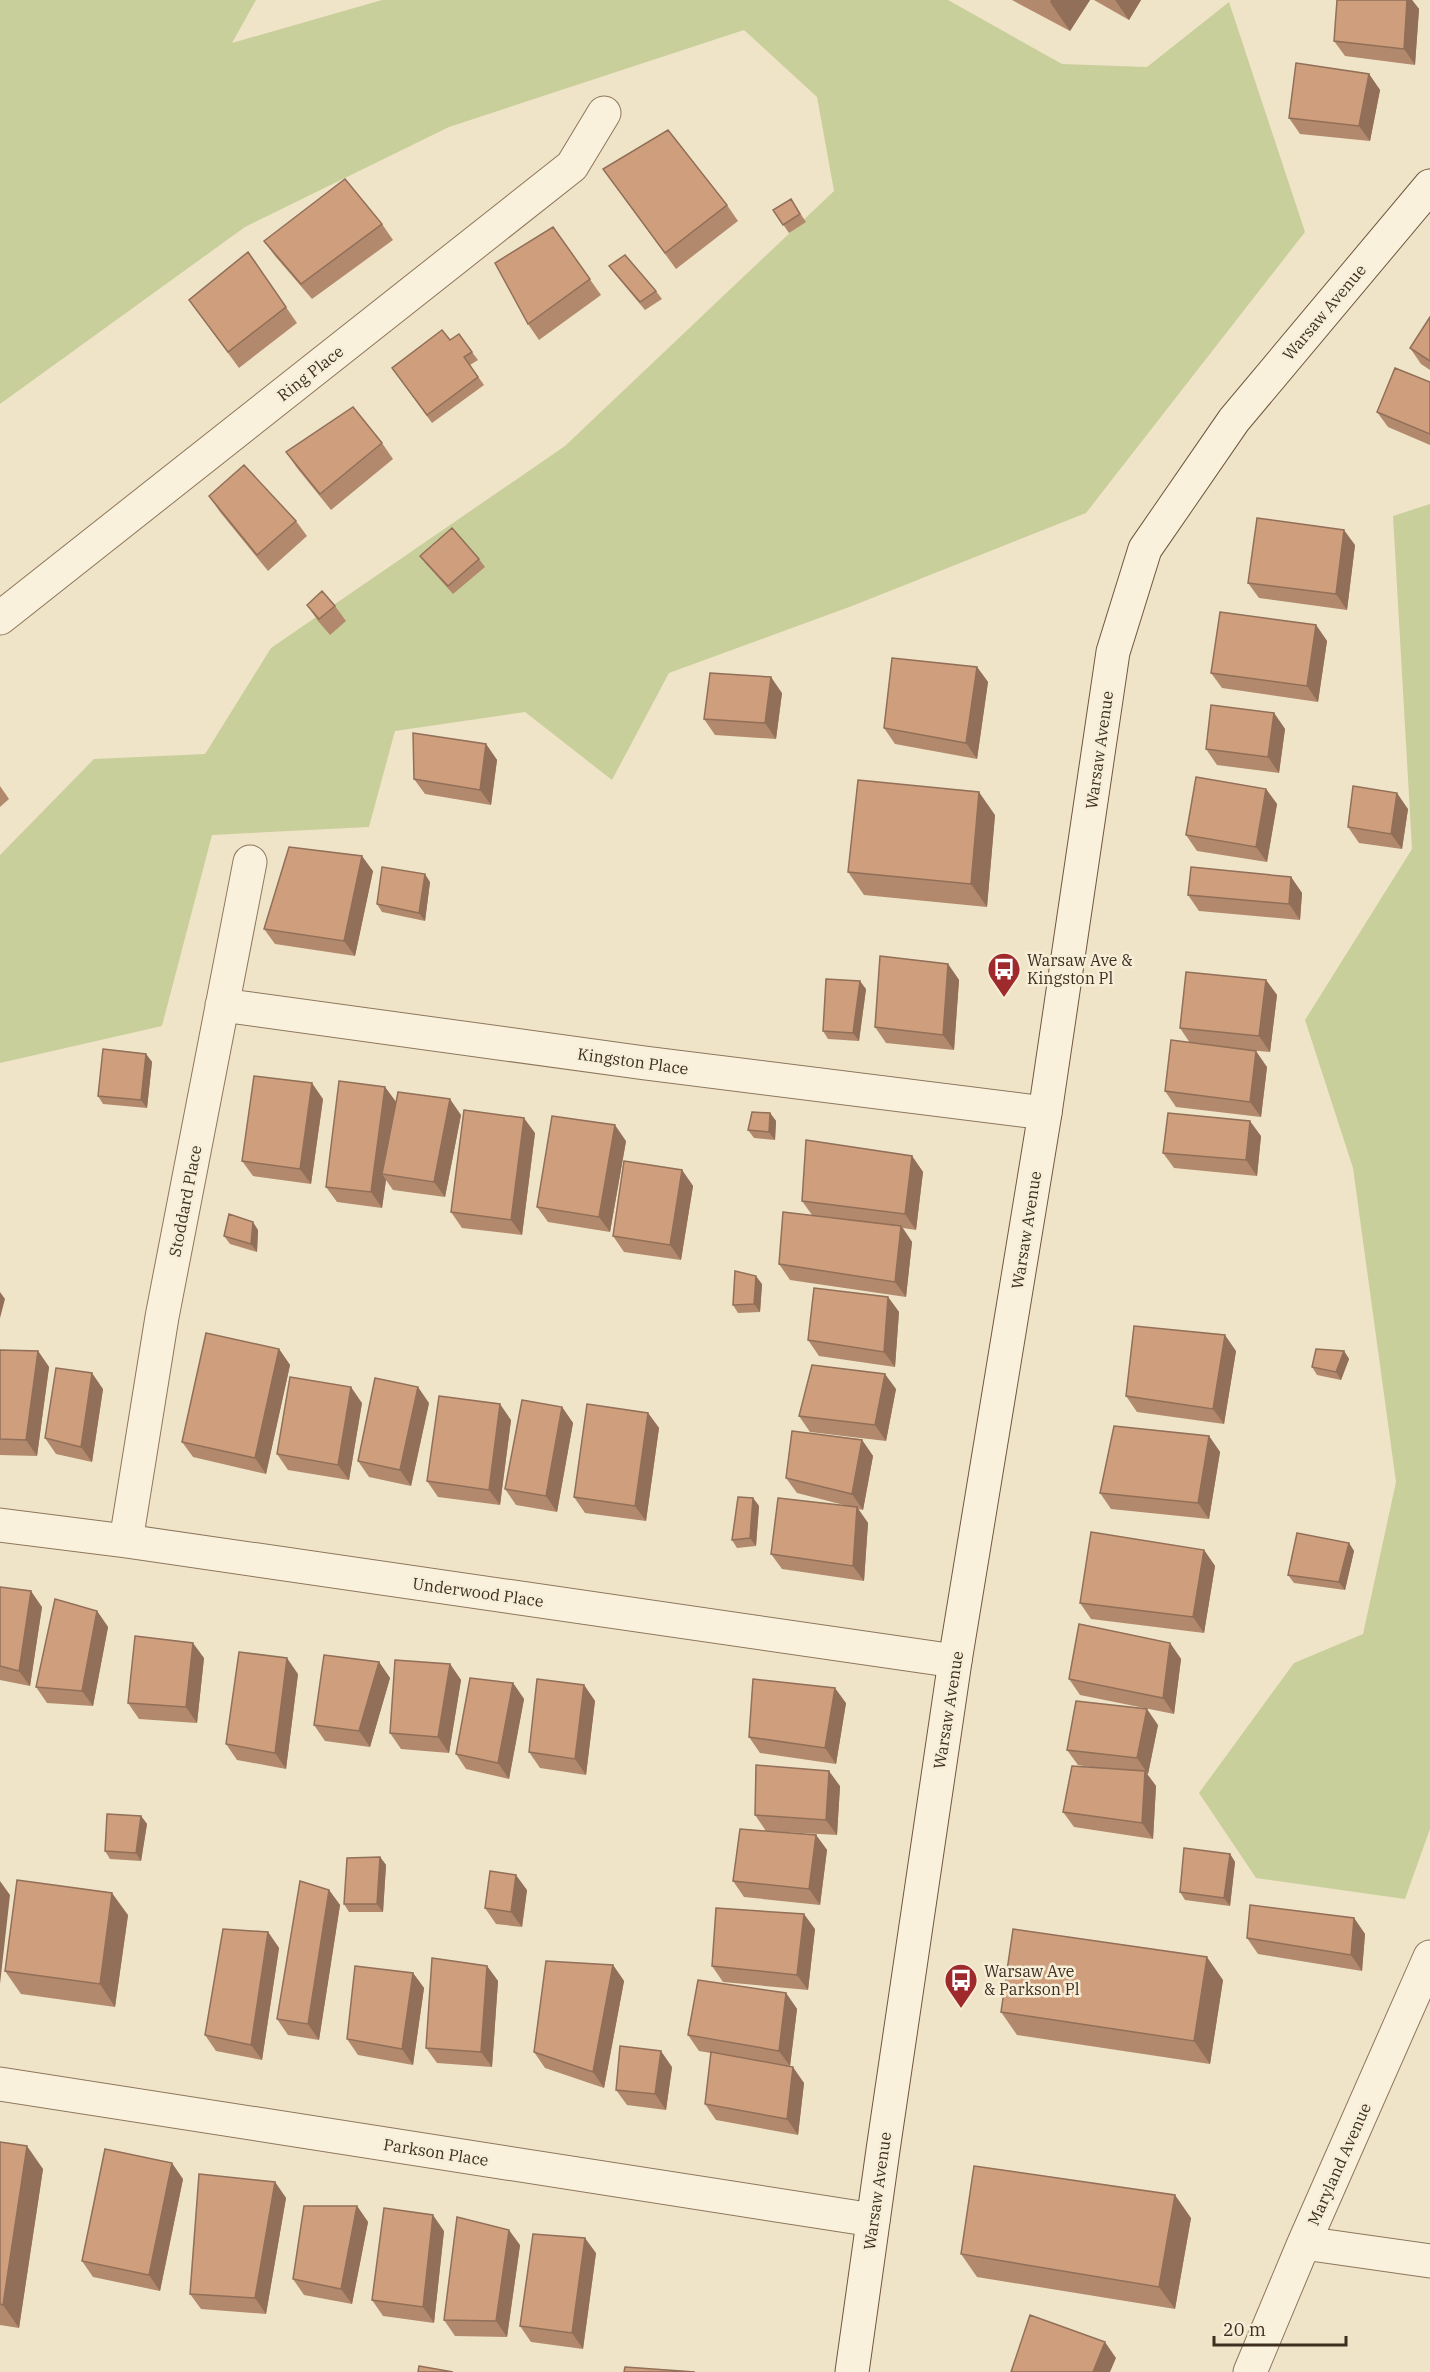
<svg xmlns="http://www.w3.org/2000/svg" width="1430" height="2372" viewBox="0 0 1430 2372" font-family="'IBM Plex Serif',serif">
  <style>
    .green { fill: #c9cf9b }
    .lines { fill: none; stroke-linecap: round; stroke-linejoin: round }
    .street-casing { stroke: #8d765c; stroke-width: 35 }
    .secondary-casing { stroke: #6f573f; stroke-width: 35 }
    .street { stroke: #faf1dc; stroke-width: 33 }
    .secondary { stroke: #faf1dc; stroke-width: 33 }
    .wall { fill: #b2896c }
    .shaded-wall { fill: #916f58 }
    .building { fill: #cf9f7d; stroke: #916f58; stroke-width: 1.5 }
    .labels { text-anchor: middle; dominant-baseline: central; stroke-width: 5; stroke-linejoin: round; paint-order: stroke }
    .street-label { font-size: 16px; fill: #3d2e20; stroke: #f7eed8 }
    .poi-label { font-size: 16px; fill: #3d2e20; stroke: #f7eed8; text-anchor: start }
  </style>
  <rect width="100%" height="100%" fill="#f0e4c8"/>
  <path class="green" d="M0,0H256L232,43L382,0H948L1062,64L1147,67L1229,2L1305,232L1086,513L852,606L669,673L612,780L525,712L395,731L369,827L212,835L162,1026L0,1063V855L94,759L205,754L271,648L565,446L834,191L817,97L744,30L449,127L245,227L0,404Z
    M1430,504V1829L1405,1899L1256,1878L1199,1793L1294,1663L1363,1634L1396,1482L1353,1168L1305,1020L1412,849L1393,516Z"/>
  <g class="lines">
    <defs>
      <path id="street" d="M0,618L572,166L604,113
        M222,1005L645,1063L1045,1113
        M0,1525L126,1541L955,1661
        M126,1541L162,1317L250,862
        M0,2084L873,2220
        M1304,2243L1430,2261
        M1250,2372L1304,2243L1430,1957"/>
      <path id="secondary" d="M852,2372L883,2150L955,1661L1045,1113L1113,652L1145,549L1234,420L1430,186"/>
    </defs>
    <use href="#street" class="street-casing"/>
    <use href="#secondary" class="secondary-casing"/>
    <use href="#street" class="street"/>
    <use href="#secondary" class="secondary"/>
  </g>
  <path class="wall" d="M1012,0H1090L1070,31Z
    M1094,0H1141L1129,20Z
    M1337,0H1412L1419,9L1415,65L1345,56L1334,41Z
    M1369,74L1380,90L1370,141L1300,134L1289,118Z
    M603,169L727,205L738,221L676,269Z
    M796,207L806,222L789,233L773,210Z
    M382,224L393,240L312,299L275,256L264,241Z
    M553,227L601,295L539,340L528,324Z
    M248,252L297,323L239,368L189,300Z
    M609,266L656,291L662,299L645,310L615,274Z
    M1430,317V370L1421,364L1410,348Z
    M450,340L472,352L478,360L470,365L484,385L432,423L392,368Z
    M1430,382V445L1388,427L1377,412Z
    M382,443L393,459L331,510L297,468L286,452Z
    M209,496L296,521L307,536L268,571L220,512Z
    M1355,545L1347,610L1259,598L1248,583Z
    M420,556L479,559L485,567L453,594L426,564Z
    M307,605L335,606L346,621L330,635L318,621Z
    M1316,625L1327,641L1318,702L1222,688L1211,673Z
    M977,667L988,682L977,759L895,744L884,728Z
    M782,693L776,739L715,735L704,719Z
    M1274,713L1285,729L1279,773L1217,765L1206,749Z
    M486,744L497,760L491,805L425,794L414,779Z
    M0,786L9,799L0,807Z
    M1266,789L1277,804L1267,862L1197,851L1186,835Z
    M1408,809L1402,849L1359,843L1348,827Z
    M995,815L987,907L864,895L848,872Z
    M373,871L355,956L275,944L264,929Z
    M1291,877L1302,893L1300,920L1199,911L1188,895Z
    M430,882L425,921L382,912L377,904Z
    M948,964L959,980L954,1050L886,1043L875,1027Z
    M1266,980L1277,995L1270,1052L1238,1049L1267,1067L1261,1117L1176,1107L1165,1091L1190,1043L1180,1028Z
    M866,989L859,1041L828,1039L823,1031Z
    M146,1054L152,1062L147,1108L103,1104L98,1096Z
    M385,1087L396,1102L461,1115L445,1197L393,1190L386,1180L382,1208L337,1202L326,1187Z
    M323,1099L311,1184L253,1176L242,1161Z
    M770,1113L776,1121L775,1140L754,1138L748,1130Z
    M535,1133L522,1235L462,1228L451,1212Z
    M1261,1136L1257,1176L1174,1168L1163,1153Z
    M626,1141L610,1232L548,1222L537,1207Z
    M912,1156L923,1172L916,1230L903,1228L912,1242L906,1297L790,1280L779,1264L812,1215L802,1201Z
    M682,1170L693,1186L681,1260L624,1252L613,1236Z
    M258,1230L257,1252L230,1244L224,1236Z
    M762,1284L760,1312L738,1313L733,1305Z
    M888,1297L899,1312L895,1367L819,1356L808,1340Z
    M279,1349L290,1365L266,1474L193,1457L182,1442Z
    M0,1350L38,1351L49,1367L37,1456L0,1455Z
    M1236,1351L1224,1424L1137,1412L1126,1396Z
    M1344,1351L1349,1359L1341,1380L1317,1375L1312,1367Z
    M103,1389L92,1462L56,1454L45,1438Z
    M896,1389L886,1441L810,1432L799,1416Z
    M362,1403L349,1480L288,1470L277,1454Z
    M429,1403L411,1486L369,1477L358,1461Z
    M562,1407L573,1423L557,1512L516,1505L505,1489Z
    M648,1413L659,1428L646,1521L585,1513L574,1497Z
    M511,1420L500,1505L438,1497L427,1481Z
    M1209,1436L1220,1452L1209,1519L1111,1509L1100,1493Z
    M862,1440L873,1456L863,1510L858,1509L868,1523L864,1581L782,1569L771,1554L848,1506L797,1493L786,1478Z
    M753,1498L759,1506L756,1546L737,1548L732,1540Z
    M1349,1543L1354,1551L1345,1590L1294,1583L1288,1575Z
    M1204,1550L1215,1566L1204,1633L1091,1619L1080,1603Z
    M0,1587L42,1607L30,1686L0,1680Z
    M97,1611L108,1627L93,1706L47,1703L36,1687Z
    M1170,1643L1181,1659L1174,1714L1080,1695L1069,1679Z
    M204,1658L197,1723L139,1719L128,1703Z
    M379,1662L390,1678L370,1747L325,1741L314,1725Z
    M450,1664L461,1680L449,1753L401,1749L390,1733Z
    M298,1674L286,1769L237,1760L226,1744Z
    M513,1683L524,1699L509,1779L466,1769L456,1754Z
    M584,1685L595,1701L586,1775L540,1768L529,1752Z
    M846,1703L836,1764L760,1753L749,1737Z
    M1158,1725L1148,1774H1147L1156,1786L1153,1839L1074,1827L1063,1812L1090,1767L1078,1765L1067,1750Z
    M840,1786L837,1835L766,1831L755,1815Z
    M141,1816L147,1824L141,1861L110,1859L105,1851Z
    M816,1835L827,1850L820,1905L744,1897L733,1881Z
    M1230,1854L1235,1862L1230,1906L1185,1900L1180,1892Z
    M380,1857L386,1865L383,1912H349L344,1904Z
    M329,1890L340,1905L319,2040L288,2035L277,2019Z
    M527,1890L522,1927L496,1924L485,1908Z
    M128,1915L115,2007L21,1994L5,1971Z
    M1354,1918L1365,1934L1362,1971L1258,1954L1247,1938Z
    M815,1929L808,1990L723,1982L712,1966Z
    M268,1932L279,1948L262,2060L216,2051L205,2035Z
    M613,1965L624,1981L604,2088L545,2068L534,2052Z
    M487,1966L498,1981L492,2067L437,2063L426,2048Z
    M413,1973L424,1988L413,2065L358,2055L347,2039Z
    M1223,1980L1210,2064L1017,2035L1001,2012Z
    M786,1993L797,2009L790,2066L804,2083L798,2135L716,2120L705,2104L711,2053L699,2051L688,2035Z
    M672,2067L666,2110L627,2105L616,2090Z
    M0,2142L43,2169L19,2328L0,2325Z
    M183,2179L160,2291L93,2277L82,2261Z
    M275,2182L286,2198L266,2314L201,2309L190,2294Z
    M357,2206L368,2222L352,2304L304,2295L293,2279Z
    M1191,2218L1175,2309L977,2277L961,2254Z
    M444,2231L434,2323L383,2316L372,2300Z
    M520,2245L507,2337L455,2336L444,2320Z
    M596,2253L583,2349L531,2342L520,2326Z"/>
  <path class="shaded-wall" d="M1051,0H1090L1070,31L1050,2Z
    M1115,0H1141L1129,20Z
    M1407,0H1412L1419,9L1415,65L1404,49Z
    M1369,74L1380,90L1370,141L1359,126Z
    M1344,530L1355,545L1347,610L1336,594Z
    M1316,625L1327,641L1318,702L1307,686Z
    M977,667L988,682L977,759L966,743Z
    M771,677L782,693L776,739L765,723Z
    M1274,713L1285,729L1279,773L1268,757Z
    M486,744L497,760L491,805L480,790Z
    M1266,789L1277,804L1267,862L1256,847Z
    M979,792L995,815L987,907L971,884Z
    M1397,793L1408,809L1402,849L1391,834Z
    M362,856L373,871L355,956L344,941Z
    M425,874L430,882L425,921L419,913Z
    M1291,877L1302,893L1300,920L1289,904Z
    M948,964L959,980L954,1050L943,1035Z
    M1266,980L1277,995L1270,1052L1259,1036Z
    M860,981L866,989L859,1041L853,1033Z
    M1256,1051L1267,1067L1261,1117L1250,1102Z
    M146,1054L152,1062L147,1108L141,1100Z
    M312,1083L323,1099L311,1184L300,1169Z
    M385,1087L396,1102L382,1174L386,1180L382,1208L371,1192Z
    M450,1099L461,1115L445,1197L434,1182Z
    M770,1113L776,1121L775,1140L769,1132Z
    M524,1118L535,1133L522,1235L511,1220Z
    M1250,1121L1261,1136L1257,1176L1246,1160Z
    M615,1125L626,1141L610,1232L599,1217Z
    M912,1156L923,1172L916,1230L905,1214Z
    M682,1170L693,1186L681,1260L670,1245Z
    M253,1222L258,1230L257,1252L251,1244Z
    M901,1226L912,1242L906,1297L895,1282Z
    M756,1276L762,1284L760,1312L754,1304Z
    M0,1292L5,1299L0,1318Z
    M888,1297L899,1312L895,1367L884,1352Z
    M1225,1335L1236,1351L1224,1424L1213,1409Z
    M279,1349L290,1365L266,1474L255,1458Z
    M38,1351L49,1367L37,1456L26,1440Z
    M1344,1351L1349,1359L1341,1380L1336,1372Z
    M92,1373L103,1389L92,1462L81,1447Z
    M885,1374L896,1389L886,1441L875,1425Z
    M351,1387L362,1403L349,1480L338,1465Z
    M418,1387L429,1403L411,1486L400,1470Z
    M500,1404L511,1420L500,1505L489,1490Z
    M562,1407L573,1423L557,1512L546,1496Z
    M648,1413L659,1428L646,1521L635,1506Z
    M1209,1436L1220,1452L1209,1519L1198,1503Z
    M862,1440L873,1456L863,1510L852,1494Z
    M753,1498L759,1506L756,1546L750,1538Z
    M857,1507L868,1523L864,1581L853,1566Z
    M1349,1543L1354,1551L1345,1590L1339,1582Z
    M1204,1550L1215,1566L1204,1633L1193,1617Z
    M31,1591L42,1607L30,1686L19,1671Z
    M97,1611L108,1627L93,1706L82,1691Z
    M193,1643L204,1658L197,1723L186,1707Z
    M1170,1643L1181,1659L1174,1714L1163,1698Z
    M287,1658L298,1674L286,1769L275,1753Z
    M379,1662L390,1678L370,1747L359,1731Z
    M450,1664L461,1680L449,1753L438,1737Z
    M513,1683L524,1699L509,1779L498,1763Z
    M584,1685L595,1701L586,1775L575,1759Z
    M835,1688L846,1703L836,1764L825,1748Z
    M1147,1709L1158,1725L1148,1774L1137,1758Z
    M829,1771L840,1786L837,1835L826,1820Z
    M1145,1771L1156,1786L1153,1839L1142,1823Z
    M141,1816L147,1824L141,1861L136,1853Z
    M816,1835L827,1850L820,1905L809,1889Z
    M1230,1854L1235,1862L1230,1906L1224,1898Z
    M380,1857L386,1865L383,1912L377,1904Z
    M516,1875L527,1890L522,1927L511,1912Z
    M0,1881L10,1895L0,1984Z
    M329,1890L340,1905L319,2040L308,2024Z
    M112,1893L128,1915L115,2007L100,1984Z
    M804,1914L815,1929L808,1990L797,1975Z
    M1354,1918L1365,1934L1362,1971L1351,1955Z
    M268,1932L279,1948L262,2060L251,2045Z
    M1207,1957L1223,1980L1210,2064L1194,2041Z
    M613,1965L624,1981L604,2088L593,2072Z
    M487,1966L498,1981L492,2067L481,2052Z
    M413,1973L424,1988L413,2065L402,2049Z
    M786,1993L797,2009L790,2066L779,2051Z
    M661,2051L672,2067L666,2110L655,2094Z
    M793,2067L804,2083L798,2135L787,2119Z
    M27,2146L43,2169L19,2328L3,2305Z
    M172,2163L183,2179L160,2291L149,2275Z
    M275,2182L286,2198L266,2314L255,2298Z
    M1175,2195L1191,2218L1175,2309L1159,2287Z
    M357,2206L368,2222L352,2304L341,2289Z
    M433,2215L444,2231L434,2323L423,2307Z
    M509,2230L520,2245L507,2337L496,2321Z
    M585,2238L596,2253L583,2349L572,2333Z
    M1105,2342L1116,2358L1110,2372H1093Z"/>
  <path class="building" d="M1337,0H1407L1404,49L1334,41Z
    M1296,63L1369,74L1359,126L1289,118Z
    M668,130L727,205L665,253L603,169Z
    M345,179L382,224L301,284L264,241Z
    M791,199L800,214L783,225L773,210Z
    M553,227L590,279L528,324L495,263Z
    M248,252L286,307L228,352L189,300Z
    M625,255L656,291L640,302L609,266Z
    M1430,317V361L1410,348Z
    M442,330L450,340L459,334L472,352L464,357L478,377L427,415L392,368Z
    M1395,368L1430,382V434L1377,412Z
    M353,407L382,443L320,494L286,452Z
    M244,465L296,521L257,555L209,496Z
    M1257,518L1344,530L1336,594L1248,583Z
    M452,528L479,559L448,586L420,556Z
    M322,591L335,606L319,619L307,605Z
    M1220,612L1316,625L1307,686L1211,673Z
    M892,658L977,667L966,743L884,728Z
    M710,673L771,677L765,723L704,719Z
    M1211,705L1274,713L1268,757L1206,749Z
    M413,733L486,744L480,790L414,779Z
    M1196,777L1266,789L1256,847L1186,835Z
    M858,780L979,792L971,884L848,872Z
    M1353,786L1397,793L1391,834L1348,827Z
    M289,847L362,856L344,941L264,929Z
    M382,867L425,874L419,913L377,904Z
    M1191,867L1291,877L1289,904L1188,895Z
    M880,956L948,964L943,1035L875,1027Z
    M1186,972L1266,980L1259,1036L1180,1028Z
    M826,979L860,981L853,1033L823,1031Z
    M1171,1040L1256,1051L1250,1102L1165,1091Z
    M103,1049L146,1054L141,1100L98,1096Z
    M254,1076L312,1083L300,1169L242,1161Z
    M339,1081L385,1087L371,1192L326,1187Z
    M398,1092L450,1099L434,1182L382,1174Z
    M464,1110L524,1118L511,1220L451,1212Z
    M752,1112L770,1113L769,1132L748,1130Z
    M1168,1113L1250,1121L1246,1160L1163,1153Z
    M552,1116L615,1125L599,1217L537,1207Z
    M806,1140L912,1156L905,1214L802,1201Z
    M624,1161L682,1170L670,1245L613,1236Z
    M783,1212L901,1226L895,1282L779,1264Z
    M229,1214L253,1222L251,1244L224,1236Z
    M735,1271L756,1276L754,1304L733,1305Z
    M814,1288L888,1297L884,1352L808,1340Z
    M1134,1326L1225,1335L1213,1409L1126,1396Z
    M206,1333L279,1349L255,1458L182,1442Z
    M1316,1349L1344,1351L1336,1372L1312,1367Z
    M0,1350L38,1351L26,1440L0,1439Z
    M812,1365L885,1374L875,1425L799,1416Z
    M56,1368L92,1373L81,1447L45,1438Z
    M290,1377L351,1387L338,1465L277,1454Z
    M375,1378L418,1387L400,1470L358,1461Z
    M439,1396L500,1404L489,1490L427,1481Z
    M522,1400L562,1407L546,1496L505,1489Z
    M587,1404L648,1413L635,1506L574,1497Z
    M1114,1426L1209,1436L1198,1503L1100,1493Z
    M792,1431L862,1440L852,1494L786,1478Z
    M738,1497L753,1498L750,1538L732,1540Z
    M778,1498L857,1507L853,1566L771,1554Z
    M1091,1532L1204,1550L1193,1617L1080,1603Z
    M1297,1533L1349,1543L1339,1582L1288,1575Z
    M0,1587L31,1591L19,1671L0,1666Z
    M55,1599L97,1611L82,1691L36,1687Z
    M1079,1624L1170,1643L1163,1698L1069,1679Z
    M135,1636L193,1643L186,1707L128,1703Z
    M239,1652L287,1658L275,1753L226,1744Z
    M324,1655L379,1662L359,1731L314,1725Z
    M395,1660L450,1664L438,1737L390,1733Z
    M470,1678L513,1683L498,1763L456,1754Z
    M537,1679L584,1685L575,1759L529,1752Z
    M753,1679L835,1688L825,1748L749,1737Z
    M1076,1701L1147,1709L1137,1758L1067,1750Z
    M756,1765L829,1771L826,1820L755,1815Z
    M1072,1766L1145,1771L1142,1823L1063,1812Z
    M107,1814L141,1816L136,1853L105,1851Z
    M740,1829L816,1835L809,1889L733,1881Z
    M1184,1848L1230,1854L1224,1898L1180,1892Z
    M380,1857L377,1904H344L347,1858Z
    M490,1871L516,1875L511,1912L485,1908Z
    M17,1880L112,1893L100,1984L5,1971Z
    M300,1881L329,1890L308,2024L277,2019Z
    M1250,1905L1354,1918L1351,1955L1247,1938Z
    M716,1908L804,1914L797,1975L712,1966Z
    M223,1929L268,1932L251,2045L205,2035Z
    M1013,1929L1207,1957L1194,2041L1001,2012Z
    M432,1958L487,1966L481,2052L426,2048Z
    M546,1961L613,1965L593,2072L534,2052Z
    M355,1966L413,1973L402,2049L347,2039Z
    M698,1980L786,1993L779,2051L688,2035Z
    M620,2046L661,2051L655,2094L616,2090Z
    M711,2052L793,2067L787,2119L705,2104Z
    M0,2142L27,2146L3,2305L0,2304Z
    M105,2149L172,2163L149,2275L82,2261Z
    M974,2166L1175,2195L1159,2287L961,2254Z
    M199,2174L275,2182L255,2298L190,2294Z
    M304,2206H357L341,2289L293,2279Z
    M384,2208L433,2215L423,2307L372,2300Z
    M457,2217L509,2230L496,2321L444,2320Z
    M533,2234L585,2238L572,2333L520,2326Z
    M1030,2315L1105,2342L1093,2372H1011Z
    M419,2366L453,2372H418Z
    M625,2367L695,2372H624Z"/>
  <defs>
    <symbol id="bus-pin" viewBox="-11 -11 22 30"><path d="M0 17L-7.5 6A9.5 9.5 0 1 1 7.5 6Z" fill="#9e2a2b" stroke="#f7eed8"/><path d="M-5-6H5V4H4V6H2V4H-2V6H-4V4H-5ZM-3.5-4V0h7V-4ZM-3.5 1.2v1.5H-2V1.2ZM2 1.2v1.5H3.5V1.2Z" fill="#fff"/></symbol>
  </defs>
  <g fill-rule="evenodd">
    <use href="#bus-pin" x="985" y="950" width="38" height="52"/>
    <use href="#bus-pin" x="942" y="1961" width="38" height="52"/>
  </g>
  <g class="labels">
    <g class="street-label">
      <text transform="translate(1324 312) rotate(-50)">Warsaw Avenue</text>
      <text transform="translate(310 373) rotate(-38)">Ring Place</text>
      <text transform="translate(1099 750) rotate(-82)">Warsaw Avenue</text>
      <text transform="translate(633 1061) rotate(8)">Kingston Place</text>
      <text transform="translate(185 1201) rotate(-79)">Stoddard Place</text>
      <text transform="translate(1026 1230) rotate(-81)">Warsaw Avenue</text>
      <text transform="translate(478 1592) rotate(8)">Underwood Place</text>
      <text transform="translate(948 1710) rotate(-81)">Warsaw Avenue</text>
      <text transform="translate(436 2152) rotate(9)">Parkson Place</text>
      <text transform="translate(1339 2164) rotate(-66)">Maryland Avenue</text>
      <text transform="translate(877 2191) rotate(-82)">Warsaw Avenue</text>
    </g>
    <g class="poi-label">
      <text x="1027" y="960">Warsaw Ave &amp;<tspan x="1027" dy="18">Kingston Pl</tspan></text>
      <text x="984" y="1971">Warsaw Ave<tspan x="984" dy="18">&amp; Parkson Pl</tspan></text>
    </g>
  </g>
  <path d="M1214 2336v9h132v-9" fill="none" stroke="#3d2e20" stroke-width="3"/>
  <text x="1223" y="2336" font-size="18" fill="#3d2e20" stroke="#f7eed8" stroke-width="4.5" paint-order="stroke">20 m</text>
</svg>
